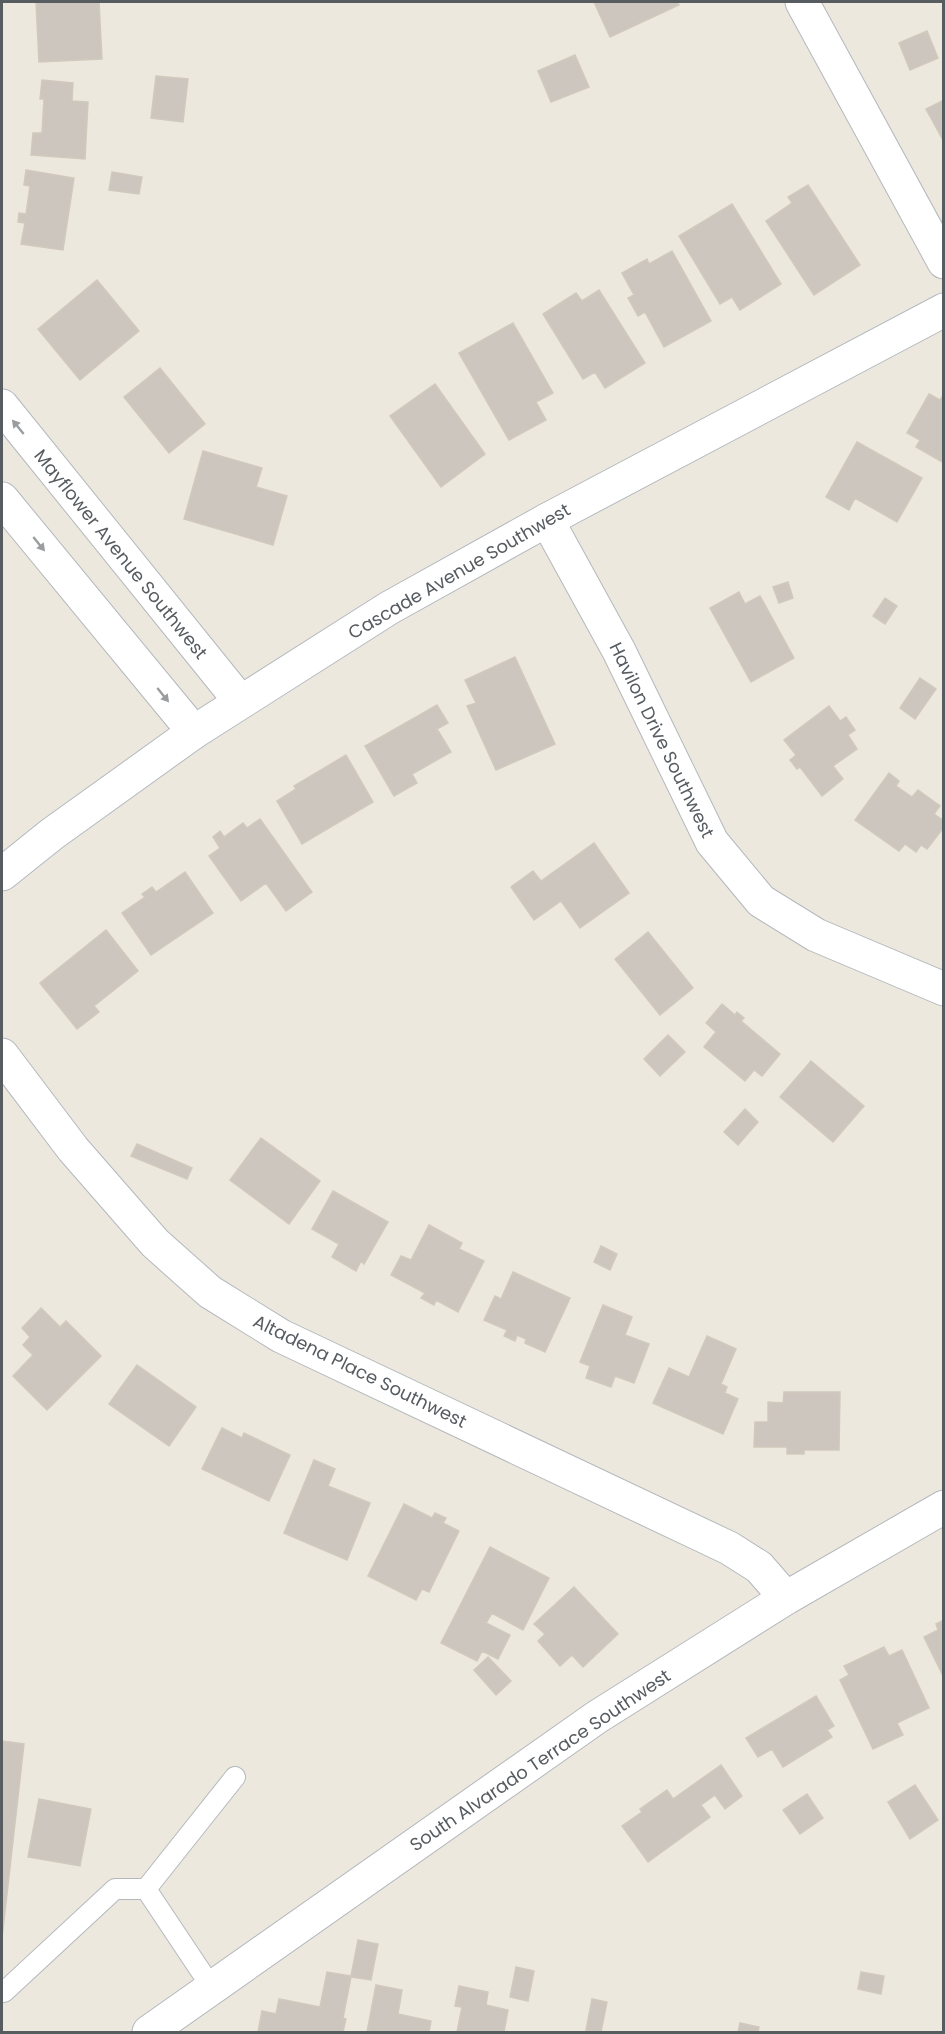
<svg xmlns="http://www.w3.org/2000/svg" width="945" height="2034" viewBox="0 0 945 2034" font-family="Poppins,sans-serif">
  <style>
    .building { fill: #ccc6bf; stroke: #d1c9bc; stroke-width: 1.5 }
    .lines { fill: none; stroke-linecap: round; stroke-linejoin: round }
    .lane-casing { stroke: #b4b8bd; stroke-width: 22 }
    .street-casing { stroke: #b4b8bd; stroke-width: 35 }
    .secondary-casing { stroke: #b4b9bf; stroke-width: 35 }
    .lane { stroke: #fff; stroke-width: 20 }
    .street { stroke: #fff; stroke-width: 33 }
    .secondary { stroke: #fff; stroke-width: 33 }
    .oneway { fill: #9a9da0 }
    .labels { text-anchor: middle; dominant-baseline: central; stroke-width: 4.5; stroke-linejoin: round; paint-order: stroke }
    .street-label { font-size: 18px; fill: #575c61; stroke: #fff }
  </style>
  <rect width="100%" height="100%" fill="#ede8de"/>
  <path class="building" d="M36,2H99L102,59L39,62Z
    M594,2H677L679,5L610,37Z
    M927,31L938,58L910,70L899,43Z
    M575,55L589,87L551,102L538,71Z
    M156,76L188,79L183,122L151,118Z
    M42,80L73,83L72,101L88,102L85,159L31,155L33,133H42L44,99H40Z
    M944,100V142L926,109Z
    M26,170L74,178L63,250L21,244L25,223L18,222L19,213L26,214L30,186L24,185Z
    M112,172L142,177L139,194L109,190Z
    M808,185L860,265L814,295L766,221L792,203L788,197Z
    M732,204L781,284L740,310L732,297L720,304L679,236Z
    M672,251L711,321L664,347L645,312L638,316L628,298L634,295L622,273L647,259L649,264Z
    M97,280L139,331L80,380L38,329Z
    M599,290L645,363L605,388L595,372L583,379L543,314L576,293L582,301Z
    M513,323L553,393L536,402L546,420L509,440L459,353Z
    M160,368L205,424L169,453L124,397Z
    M435,384L485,454L441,487L390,416Z
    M929,394L940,400L942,397L944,398V463L916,447L920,440L907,433Z
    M857,442L922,478L897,522L855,498L849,510L826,497Z
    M203,451L262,468L256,487L287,496L273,545L184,519Z
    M788,582L793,598L779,603L773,587Z
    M739,592L745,604L760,596L794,658L751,682L710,608Z
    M885,598L897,606L885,624L873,616Z
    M515,657L555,744L496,770L467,706L476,703L465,680Z
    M920,678L936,689L915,719L900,708Z
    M437,705L448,723L437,729L451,752L412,774L417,783L394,796L365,746Z
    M829,706L840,721L846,717L855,730L848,735L857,749L833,766L843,779L822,796L800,767L797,769L790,760L796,755L784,740Z
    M346,755L373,802L302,844L277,801L296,789L294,786Z
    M889,773L899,781L896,786L912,797L918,790L940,806L934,814L944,821V827L927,849L921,845L916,852L905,844L899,851L855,820Z
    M260,819L312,892L286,911L266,883L241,901L209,856L220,848L213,837L220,831L224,837L243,823L247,828Z
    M594,843L629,893L580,928L561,901L534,920L511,887L533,871L541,881Z
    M185,872L213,913L151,955L122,913L145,897L142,894L152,887L156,892Z
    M106,930L138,971L94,1006L99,1012L77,1029L40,983Z
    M648,932L693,988L660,1015L615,959Z
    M722,1004L735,1015L737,1012L744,1018L741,1021L780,1054L762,1076L754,1070L745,1081L704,1047L716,1032L706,1023Z
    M668,1035L685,1052L660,1076L644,1059Z
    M811,1061L864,1106L833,1142L780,1097Z
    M745,1109L758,1122L738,1145L724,1132Z
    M261,1138L320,1181L289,1224L230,1180Z
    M137,1144L192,1168L187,1179L131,1156Z
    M333,1191L388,1222L364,1264L361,1261L356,1271L332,1257L339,1244L312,1229Z
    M429,1225L462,1243L459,1249L484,1261L458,1312L436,1300L434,1305L421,1298L425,1293L391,1275L401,1256L411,1260Z
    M601,1246L617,1254L610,1270L594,1262Z
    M513,1272L570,1298L545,1352L525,1343L526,1339L517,1335L515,1341L504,1336L507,1330L484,1320L495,1296L501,1299Z
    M603,1305L632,1317L625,1335L649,1344L634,1383L615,1376L611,1387L586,1378L590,1366L580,1362Z
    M41,1308L60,1327L66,1321L101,1356L47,1410L13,1376L33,1355L23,1345L30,1337L22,1328Z
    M707,1336L736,1349L721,1384L727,1387L725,1393L738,1399L723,1434L653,1403L669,1368L689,1377Z
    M137,1365L196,1407L169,1446L109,1404Z
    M784,1392H840L839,1450H804V1454H787V1447H754L755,1422H768V1402L783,1403Z
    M222,1428L242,1438L244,1433L290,1455L269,1501L202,1469Z
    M314,1460L335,1469L328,1486L370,1503L347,1560L284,1533Z
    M404,1504L432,1518L435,1513L446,1518L443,1523L459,1531L429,1592L422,1589L416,1600L368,1576Z
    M490,1547L549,1578L523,1630L492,1613L486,1623L510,1635L498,1659L482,1651L477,1661L441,1643Z
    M574,1587L618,1634L583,1667L572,1655L560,1666L538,1641L545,1634L534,1624Z
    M944,1620V1678L924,1637L938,1630L936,1624Z
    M884,1647L889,1656L902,1650L929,1708L897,1723L903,1735L873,1749L840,1680L849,1675L844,1666Z
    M488,1657L511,1681L496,1695L474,1670Z
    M816,1696L834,1726L827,1730L832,1737L783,1767L772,1749L758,1757L746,1738Z
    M2,1741L24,1744L2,1938Z
    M721,1765L742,1796L725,1809L715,1795L701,1805L710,1817L648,1862L622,1826L642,1812L640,1809L667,1790L673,1799Z
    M915,1785L938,1820L910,1839L888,1802Z
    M807,1794L823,1818L800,1834L783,1810Z
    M39,1799L91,1809L80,1866L28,1857Z
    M358,1940L378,1944L371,1980L351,1977L343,2018L346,2019L343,2032H258L262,2011L276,2014L279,1999L320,2007L327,1972L351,1976Z
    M516,1967L534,1971L528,2001L510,1997Z
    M861,1972L884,1976L881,1994L858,1989Z
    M376,1985L402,1990L398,2014L431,2021L429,2032H367Z
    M459,1986L488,1992L486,2005L508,2010L504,2032H457L462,2007L455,2006Z
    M592,1999L607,2002L601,2032L586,2030Z
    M740,2023L759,2027L758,2032H738Z"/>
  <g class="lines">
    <defs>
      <path id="lane" d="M146,1889L235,1777
        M2,1992H4L115,1889H146L212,1988"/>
      <path id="street" d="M802,2L944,262
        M2,406L240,701
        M2,499L194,732
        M547,520L619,651L712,842L761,901L816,935L944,989
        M2,1055L73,1149L155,1243L210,1292L281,1336L729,1548L759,1567L786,1598
        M149,2032L597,1717L786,1598L944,1507"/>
      <path id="secondary" d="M2,874L52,834L194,732L389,608L547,520L944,310"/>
    </defs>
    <use href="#lane" class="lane-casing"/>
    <use href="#street" class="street-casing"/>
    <use href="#secondary" class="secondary-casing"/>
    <use href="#lane" class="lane"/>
    <use href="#street" class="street"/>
    <use href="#secondary" class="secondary"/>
  </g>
  <defs><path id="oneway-solid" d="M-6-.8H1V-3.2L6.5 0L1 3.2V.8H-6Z" transform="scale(1.5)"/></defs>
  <g class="oneway">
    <use href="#oneway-solid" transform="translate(18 427) rotate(-129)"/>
    <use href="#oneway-solid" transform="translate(39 544) rotate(51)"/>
    <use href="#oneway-solid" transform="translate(163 695) rotate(51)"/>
  </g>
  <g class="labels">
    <g class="street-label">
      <text transform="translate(121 554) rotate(51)">Mayflower Avenue Southwest</text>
      <text transform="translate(459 571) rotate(-30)">Cascade Avenue Southwest</text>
      <text transform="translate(662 740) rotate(64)">Havilon Drive Southwest</text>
      <text transform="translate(360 1371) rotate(26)">Altadena Place Southwest</text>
      <text transform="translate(540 1760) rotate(-34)">South Alvarado Terrace Southwest</text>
    </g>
  </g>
  <rect width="945" height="2034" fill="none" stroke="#575c61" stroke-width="6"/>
</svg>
